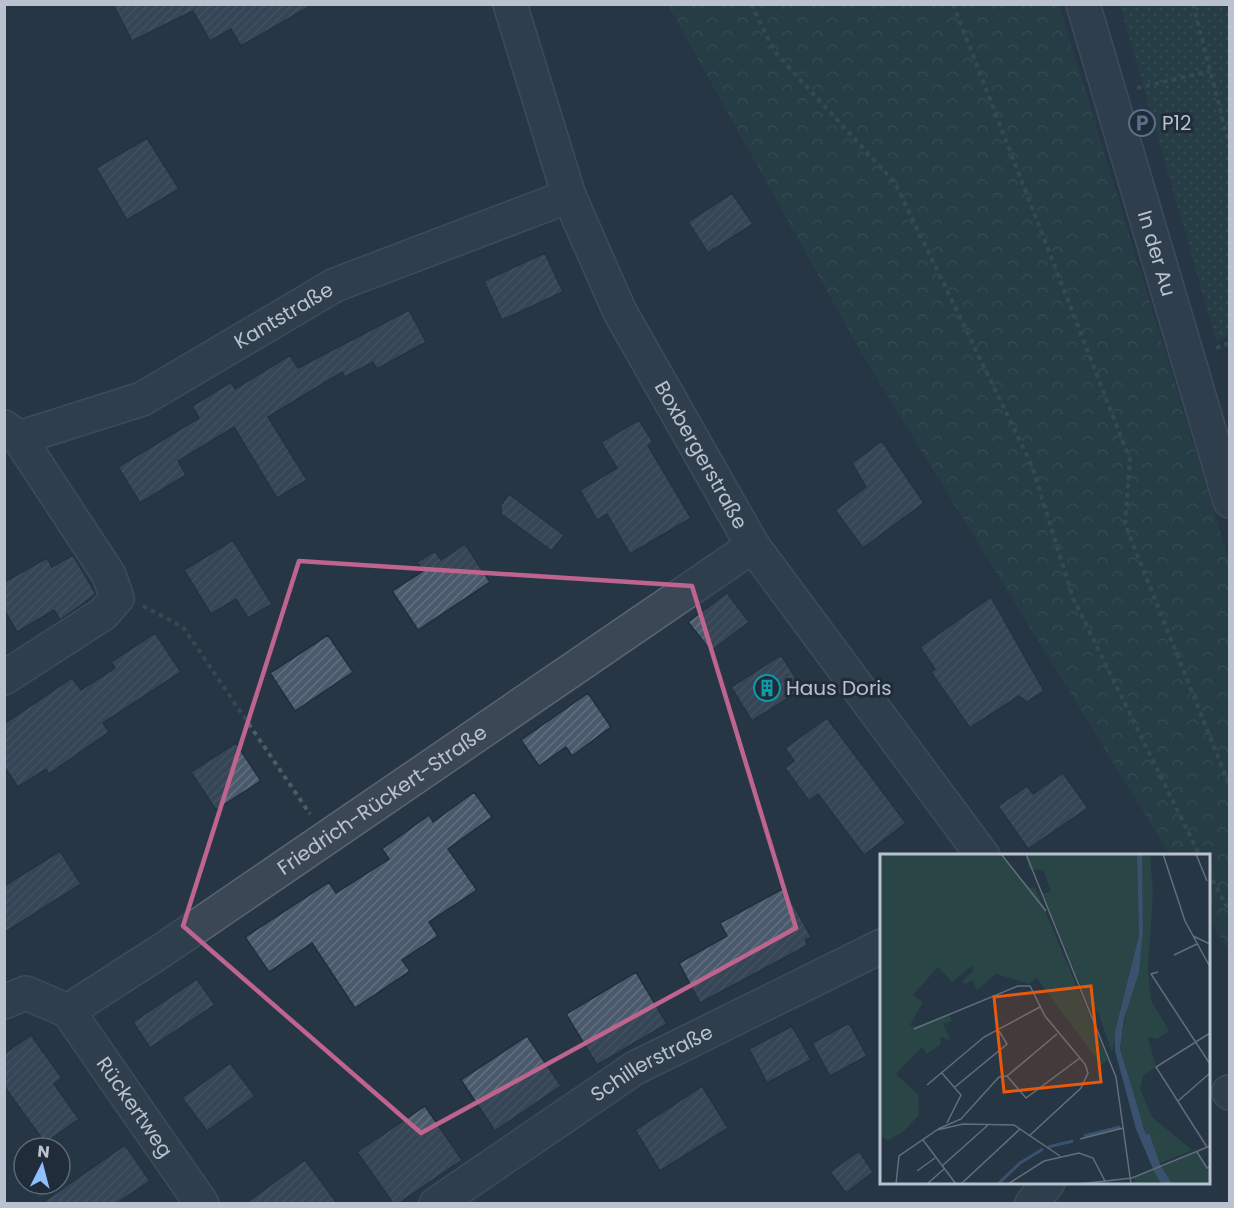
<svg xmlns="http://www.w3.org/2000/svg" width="1234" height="1208" viewBox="0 0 1234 1208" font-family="Poppins,sans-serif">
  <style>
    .grass { fill: url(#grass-dots) }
    .forest { fill: url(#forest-crowns) }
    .building { fill: url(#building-hatch); stroke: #222e3c; stroke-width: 1.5 }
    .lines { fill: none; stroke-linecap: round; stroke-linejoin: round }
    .minor-casing { stroke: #5a6572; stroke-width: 36 }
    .path { stroke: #476162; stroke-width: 4; stroke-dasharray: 4.5 4.5; stroke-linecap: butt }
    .minor { stroke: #3b4755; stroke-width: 33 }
    .marked { fill: none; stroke: #be648f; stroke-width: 4.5; stroke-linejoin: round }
    .labels { text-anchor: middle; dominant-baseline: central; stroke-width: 6; stroke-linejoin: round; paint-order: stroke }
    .poi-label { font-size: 20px; fill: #b9c2ce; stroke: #202c3a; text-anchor: start }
    .street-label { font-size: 20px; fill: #b9c2ce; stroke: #202c3a }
    .inset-river { fill: none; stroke: #3a526d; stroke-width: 3 }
    .inset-road { fill: none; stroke: #616e7c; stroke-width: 1.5 }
    .view { fill: #e8590c; fill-opacity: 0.15; stroke: #e8590c; stroke-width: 3 }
    .inset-edge { fill: none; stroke: #b9c2ce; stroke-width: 3 }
  </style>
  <defs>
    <pattern id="grass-dots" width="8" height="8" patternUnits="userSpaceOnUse" patternTransform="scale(1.5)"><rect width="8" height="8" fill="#294546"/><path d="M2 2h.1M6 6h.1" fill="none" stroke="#465e60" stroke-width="1.8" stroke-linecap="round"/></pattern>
    <pattern id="forest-crowns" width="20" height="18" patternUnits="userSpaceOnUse" patternTransform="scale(1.5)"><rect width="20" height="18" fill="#294546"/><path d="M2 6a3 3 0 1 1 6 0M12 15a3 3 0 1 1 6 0" fill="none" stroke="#465e60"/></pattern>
    <pattern id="building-hatch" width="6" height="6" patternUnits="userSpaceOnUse" patternTransform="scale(1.5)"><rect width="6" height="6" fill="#4a5a6c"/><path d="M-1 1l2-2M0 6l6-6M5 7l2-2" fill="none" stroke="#627080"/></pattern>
  </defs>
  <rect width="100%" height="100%" fill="#263645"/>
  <path class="grass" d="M1120,5H1229L1230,335L1216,340Z"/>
  <path class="forest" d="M668,5H1059L1229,561V952L1209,918L1208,856L1170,855L865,359Z"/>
  <path class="building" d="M113,4H314L241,46L231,29L210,41L193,11L132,41Z
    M147,138L179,189L127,220L96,168Z
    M732,193L753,224L708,253L688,222Z
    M545,253L563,292L502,320L484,281Z
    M409,310L426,342L377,369L373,362L345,377L342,372L268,417L307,480L277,498L234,427L178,461L186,475L140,503L118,467L199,418L192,406L231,382L235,389L290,355L298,368Z
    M639,420L653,442L648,446L691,518L630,554L607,514L597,520L580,490L617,468L601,442Z
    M882,441L924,503L863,548L835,510L866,487L852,463Z
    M509,494L564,535L552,551L501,514V505Z
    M233,540L272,604L248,618L236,599L211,614L184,570Z
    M465,544L490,582L418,630L392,591L423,571L417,562L435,551L441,560Z
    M73,555L96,594L60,620L54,610L17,632L4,609V582L47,558L52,567Z
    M727,593L749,622L711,651L688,622Z
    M991,597L1044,691L1027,702L1019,696L970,728L931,672L935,669L920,647Z
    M155,633L181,672L103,723L109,732L49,774L46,769L18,787L4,766V724L72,678L81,690L115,668L111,662Z
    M328,635L353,672L295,711L270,673Z
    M781,655L803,689L752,721L731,687Z
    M588,693L611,727L572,756L566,747L539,766L521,740Z
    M827,718L906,823L864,855L818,794L809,801L785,768L794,761L785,748Z
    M236,743L261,781L216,810L191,772Z
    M1063,773L1088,808L1028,849L998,806L1027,786L1033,794Z
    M474,792L492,817L448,849L477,890L429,922L438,936L402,960L410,971L355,1008L312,943L269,972L245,937L329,882L336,893L389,859L382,849L429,815L433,822Z
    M60,851L81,884L4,933V886Z
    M784,888L811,937L805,940L808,945L700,1003L679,963L727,936L720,923Z
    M636,972L667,1024L597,1065L566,1014Z
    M197,979L215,1005L150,1048L133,1022Z
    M849,1023L867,1056L830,1076L812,1043Z
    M792,1026L811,1060L767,1083L749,1049Z
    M31,1035L62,1078L54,1084L79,1119L45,1143L4,1086V1054Z
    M527,1036L561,1086L495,1131L461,1080Z
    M230,1063L255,1096L207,1131L182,1098Z
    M702,1086L728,1128L660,1171L635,1130Z
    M425,1106L462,1160L399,1203H393L357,1152Z
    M125,1145L150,1181L117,1203H42Z
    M859,1151L873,1172L846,1193L830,1172Z
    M305,1160L337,1203H246Z"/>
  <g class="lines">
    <defs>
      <g id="minor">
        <path id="s1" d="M510,4L569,196L620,312L753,546L983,856"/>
        <path id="s2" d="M1083,4L1230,501"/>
        <path id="s3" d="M4,427L19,438L142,399L335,285L569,196"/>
        <path d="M4,678L103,614L117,598L109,575L19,438"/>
        <path id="s4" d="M4,1002L26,993L68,1011L161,951L753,546"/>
        <path id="s5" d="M68,1011L202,1204"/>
        <path d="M1229,1092L1230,1093"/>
        <path id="s6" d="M436,1204L635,1068L882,946"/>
        <path d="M1032,1204L1048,1182"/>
      </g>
    </defs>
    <use href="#minor" class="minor-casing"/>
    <path class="path" d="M751,4L774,51L895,183L1032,466L1073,598L1200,856
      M953,4L1130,460L1125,524L1230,787
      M1193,4L1230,148
      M1137,88L1210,71
      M1216,348L1230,343
      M143,606L183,627L310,814
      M1208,872L1230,912"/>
    <use href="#minor" class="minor"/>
  </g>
  <path d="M0 0H1234V1208H0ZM299,561L692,586L796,928L421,1133L183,926Z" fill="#263645" fill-opacity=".55" fill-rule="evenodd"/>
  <path class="marked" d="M299,561L692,586L796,928L421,1133L183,926Z"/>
  <defs>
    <symbol id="parking-ring" viewBox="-11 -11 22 22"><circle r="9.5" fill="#202c3a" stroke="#5c6f8a" stroke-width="1.5"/><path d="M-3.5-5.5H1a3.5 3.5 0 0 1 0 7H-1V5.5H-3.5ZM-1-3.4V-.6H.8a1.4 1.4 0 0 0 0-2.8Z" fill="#5c6f8a"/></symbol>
    <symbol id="building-ring" viewBox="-11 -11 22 22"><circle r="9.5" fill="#202c3a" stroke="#0f9aa8" stroke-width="1.5"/><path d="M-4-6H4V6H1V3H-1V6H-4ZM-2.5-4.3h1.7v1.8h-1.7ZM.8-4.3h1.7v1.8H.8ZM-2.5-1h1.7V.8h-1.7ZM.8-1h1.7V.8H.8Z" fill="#0f9aa8"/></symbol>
  </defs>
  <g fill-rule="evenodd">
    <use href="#parking-ring" x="1127" y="108" width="30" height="30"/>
    <use href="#building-ring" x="752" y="673" width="30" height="30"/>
  </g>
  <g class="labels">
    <g class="poi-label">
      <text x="1162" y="123">P12</text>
      <text x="786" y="688">Haus Doris</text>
    </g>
    <g class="street-label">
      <text stroke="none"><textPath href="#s2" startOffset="260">In der Au</textPath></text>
      <text stroke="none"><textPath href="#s3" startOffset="312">Kantstraße</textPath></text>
      <text stroke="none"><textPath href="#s1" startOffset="492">Boxbergerstraße</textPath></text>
      <text stroke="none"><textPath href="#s4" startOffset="448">Friedrich-Rückert-Straße</textPath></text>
      <text stroke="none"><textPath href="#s6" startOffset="258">Schillerstraße</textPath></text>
      <text stroke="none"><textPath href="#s5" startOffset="117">Rückertweg</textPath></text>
    </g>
  </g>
  <g transform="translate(880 854)">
    <rect width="330" height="330" fill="#263645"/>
    <path d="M146,0H257L259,82L232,199L218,157L212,159L163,40L171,37L163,16L149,15Z" fill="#294546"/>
    <path d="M0,0H119L150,34L155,33L228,206L221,211L156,123L150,130L116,120L97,136L92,126L85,130L82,127L94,116L92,112L72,128L58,113L33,141L43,148L30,171L34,173L68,160L72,167L63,170L71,187L61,183L60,191L47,200L42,193L16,220L38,241L39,261L23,278L8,286L0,282Z" fill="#294546"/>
    <path d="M261,0H270L273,37L268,115L271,146L289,177L277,185L268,183L276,213L263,222L260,235L272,263L312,296L279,310L255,251L240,191L263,74ZM317,298L326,315L330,314V330H292L282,313ZM274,316L281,330H256L254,324Z" fill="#294546"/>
    <path d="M257,0H262L263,76L259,118L244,165L240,194L264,275L267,281L269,279L280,310L292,330H281L274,317L256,275L235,197V178L259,82Z" fill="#3a526d"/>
    <path class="inset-river" d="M204,282L240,273M168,293L193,287M118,330L140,309L163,295"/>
    <path class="inset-road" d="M121,0L166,57M146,0L236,223L251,330M283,0L305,67L330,113M316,0L327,27M313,82L330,90M294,101L317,90M278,118L271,120L330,210M34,175L138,132H150L165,162L205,210L208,219L201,234L149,282M61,218L81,241L67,269M127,222L146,244L200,204M47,231L104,183L160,153M75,233L127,190L119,177M298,247L330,219M58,275L81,265L119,223L127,222L177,180M200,285L243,274M43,286L76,330M327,293L276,213L330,179M317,298L327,314L330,313M62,312L108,271M37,317L55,304M16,330L19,302L57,276L83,270L134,271L180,302M47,330L64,315M81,330L140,275M128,330L164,307L199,299L213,304L225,327M199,330L252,324L330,292"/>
    <path class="view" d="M211,132L221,228L124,238L114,143Z"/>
    <rect width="330" height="330" class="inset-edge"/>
  </g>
  <rect width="1234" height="1208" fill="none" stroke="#b9c2ce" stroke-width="12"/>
  <g transform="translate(42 1166) rotate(6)"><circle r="28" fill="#202c3a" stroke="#5d6875" stroke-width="1.5"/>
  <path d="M0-4.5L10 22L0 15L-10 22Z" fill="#8fc0fd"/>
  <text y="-9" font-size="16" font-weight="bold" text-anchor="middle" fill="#b9c2ce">N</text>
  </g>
</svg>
